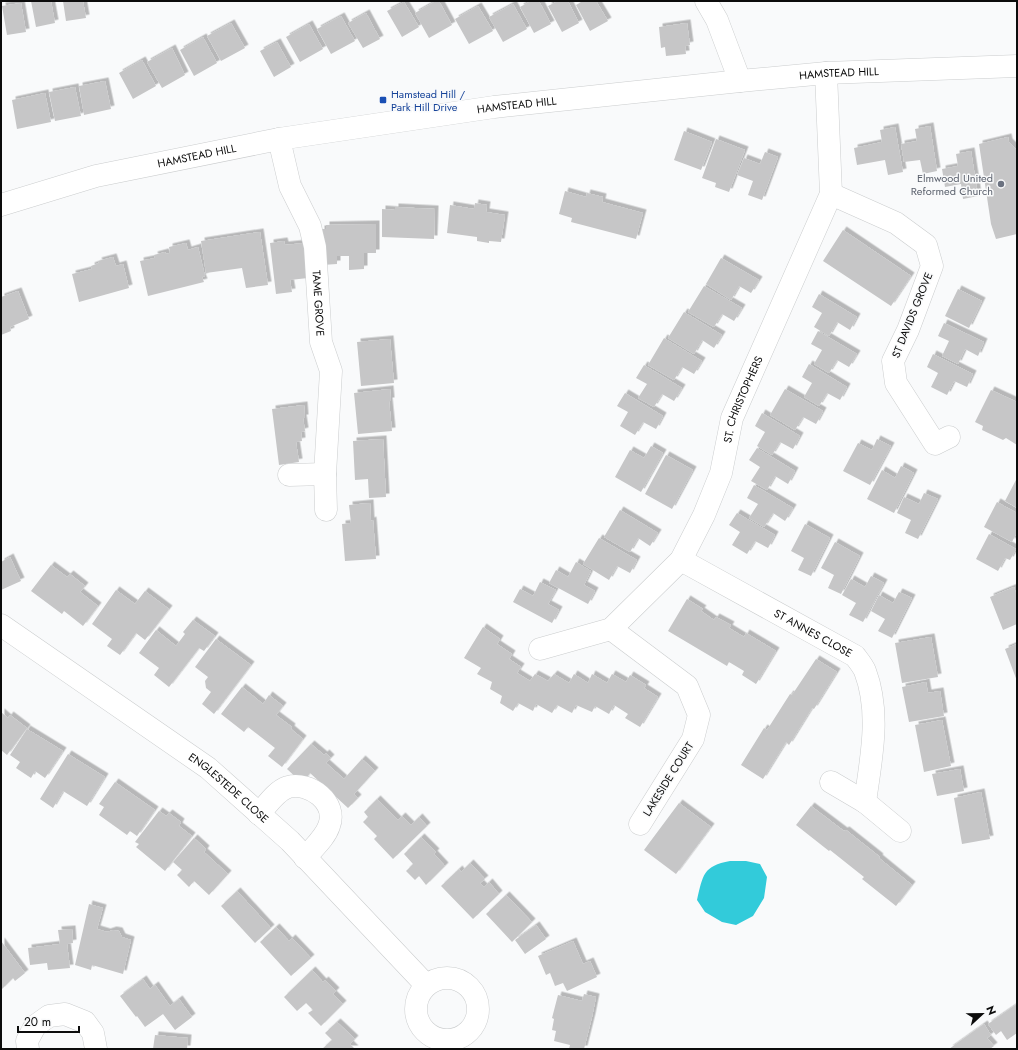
<svg xmlns="http://www.w3.org/2000/svg" width="1018" height="1050" viewBox="0 0 1018 1050" font-family="Jost,sans-serif">
  <style>
    .water { fill: #32cbda }
    .building { fill: #c6c6c7; filter: url(#shadow) }
    .lines { fill: none; stroke-linecap: round; stroke-linejoin: round }
    .minor-casing { stroke: #cbcdce; stroke-width: 23 }
    .major-casing { stroke: #cbcdce; stroke-width: 23 }
    .minor { stroke: #fff; stroke-width: 22 }
    .major { stroke: #fff; stroke-width: 22 }
    .transit-dot { fill: #1a4fb4; stroke: #f9fafb; stroke-width: 1.5 }
    .worship-dot { fill: #6b7280; stroke: #f9fafb; stroke-width: 1.5 }
    .labels { text-anchor: middle; dominant-baseline: central; stroke-width: 3; stroke-linejoin: round; paint-order: stroke }
    .street-label { font-size: 11px; fill: #0c0c0c; stroke: #f9fafb }
    .transit-label { font-size: 11px; fill: #164399; stroke: #f9fafb; text-anchor: start }
    .worship-label { font-size: 11px; fill: #5b616d; stroke: #f9fafb; text-anchor: end }
  </style>
  <defs>
    <filter id="shadow"><feDropShadow dx="3.5" dy="-3.5" stdDeviation="0" flood-color="#0004"/></filter>
  </defs>
  <rect width="100%" height="100%" fill="#f9fafb"/>
  <path class="water" d="M730,861H746L760,864L767,877L764,898L753,916L736,925L722,922L705,912L697,900C703,875 703,866 730,861Z"/>
  <path class="building" d="M31,1H51L55,23L36,27Z
    M63,1H83L86,18L66,21Z
    M436,1H439L452,25L429,38L415,13Z
    M531,1H539L551,24L534,33L520,7Z
    M558,1H568L579,23L562,32L548,6Z
    M583,1H596L608,21L590,31L576,5Z
    M404,2L419,27L402,37L387,11Z
    M21,3L26,32L7,35L2,6Z
    M513,4L527,29L503,42L489,17Z
    M478,6L493,31L469,44L455,19Z
    M366,13L380,39L363,48L348,23Z
    M341,16L355,41L331,54L317,29Z
    M231,23L245,48L221,61L207,36Z
    M687,23L690,45L685,46L686,54L666,56L665,47L661,48L659,27Z
    M309,24L323,49L300,62L286,37Z
    M203,37L217,63L194,76L180,50Z
    M277,42L291,67L274,77L260,51Z
    M172,48L185,75L162,88L147,62Z
    M142,60L156,86L133,99L119,73Z
    M105,81L111,109L84,115L79,86Z
    M75,87L81,116L55,121L49,92Z
    M45,93L51,122L17,129L12,100Z
    M930,126L937,171L923,174L920,160L904,162L901,144L917,141L915,129Z
    M895,127L903,172L888,175L885,160L857,165L854,148L882,142L880,130Z
    M684,131L712,142L701,170L674,160Z
    M1008,137L1009,142L1017,150V234L996,239L991,224L979,144Z
    M716,139L745,150L729,192L715,187L716,183L702,178Z
    M971,151L978,196L963,199L961,184L945,187L942,169L958,166L956,154Z
    M765,152L778,157L762,200L748,195L753,181L737,175L744,158L760,164Z
    M565,191L586,197L587,193L603,197L602,202L643,213L636,239L571,222L572,218L559,214Z
    M475,203L487,205L486,212L505,215L501,242L489,241V243L477,241V237L447,233L450,205L474,209Z
    M395,207L435,209L434,239L382,237V209L395,210Z
    M376,224V253H364V269L349,270V256H337V264L322,265L321,229H326V225Z
    M843,230L911,276L891,306L823,261Z
    M260,232L268,285L246,288L242,268L206,273L201,241Z
    M284,241L285,245L304,243L308,278L290,280L292,292L276,294L270,243Z
    M186,243L188,250L198,247L205,276L202,277L204,282L148,296L140,261L155,258L154,255L165,252L166,254L170,253L169,247Z
    M113,257L116,266L123,264L129,288L79,302L72,274L92,269L91,266L99,263L98,261Z
    M721,258L759,280L751,293L739,286L731,300L706,284Z
    M704,286L742,308L734,321L722,314L714,327L688,312Z
    M958,289L982,301L969,328L945,316Z
    M18,291L29,319L10,327L11,331L1,335V297Z
    M819,294L857,317L850,330L837,322L829,336L814,327L822,313L812,307Z
    M684,312L722,335L714,348L702,340L694,354L668,338Z
    M944,323L984,342L978,356L965,349L958,364L942,356L949,341L938,336Z
    M818,331L857,354L849,367L837,360L829,373L814,364L822,350L811,344Z
    M664,338L702,361L694,374L682,367L674,380L648,365Z
    M390,339L394,383L361,386L357,342Z
    M933,354L973,374L967,387L954,381L947,395L931,387L938,373L927,367Z
    M809,364L847,387L840,400L827,393L819,406L804,397L812,383L802,377Z
    M644,365L682,388L674,401L662,394L654,407L638,398L647,384L636,378Z
    M390,389L391,401H389L392,431L358,434L354,393Z
    M785,389L823,411L816,424L803,417L795,430L770,415Z
    M991,390L1017,402V445L1006,438L1003,440L982,430L983,426L975,422Z
    M625,393L663,416L656,429L643,422L635,435L620,426L628,412L617,406Z
    M304,405L305,418H303L305,431L301,432L302,441L296,442L299,462L279,465L272,409Z
    M762,413L800,436L793,449L780,442L772,455L757,446L765,432L755,426Z
    M383,439L386,497L369,498L368,479L355,480L353,441Z
    M877,439L891,446L870,485L843,471L858,443L872,450Z
    M651,446L663,453L641,492L615,477L630,450L644,458Z
    M757,448L795,471L788,484L775,476L767,490L751,481L760,467L749,460Z
    M666,455L693,470L672,509L645,494Z
    M901,466L914,473L894,513L867,499L882,470L895,478Z
    M1017,478V508L1005,501Z
    M754,485L793,508L785,521L773,513L764,527L749,518L758,504L747,498Z
    M924,493L938,499L918,539L905,533L911,520L897,513L904,497L919,504Z
    M997,502L1017,513V532L1012,542L984,527Z
    M370,503L371,521L373,520L376,559L345,561L342,524L351,523L349,505Z
    M620,510L658,533L650,546L638,538L630,552L604,537Z
    M737,513L775,535L768,548L755,541L747,554L732,545L740,532L729,525Z
    M805,524L830,538L811,576L798,570L804,558L791,551Z
    M989,534L1016,549L1010,560L1005,558L998,571L976,559Z
    M599,538L637,560L630,573L617,566L609,580L583,564Z
    M835,542L860,556L841,594L828,588L834,575L821,568Z
    M10,557L21,581L1,590V562Z
    M576,562L591,571L584,585L595,591L588,604L549,583L556,570L568,577Z
    M51,565L67,577L70,574L85,586L80,592L98,606L83,626L64,611L62,614L31,591Z
    M871,576L884,583L863,622L849,615L856,603L842,595L851,579L865,587Z
    M540,582L556,590L548,604L559,610L552,623L513,602L520,589L533,596Z
    M1014,587L1017,596V624L1003,630L990,597Z
    M116,590L135,604L145,591L169,609L145,640L136,633L120,655L107,646L112,639L92,624Z
    M899,592L912,598L892,638L878,631L885,619L871,611L879,595L893,603Z
    M687,599L703,609L701,611L714,620L716,617L731,625L729,628L744,637L746,633L776,651L756,684L742,675L744,671L729,662L727,666L668,631Z
    M193,620L215,636L204,651L199,648L169,687L154,675L159,668L139,653L156,630L176,646L185,634L183,632Z
    M483,627L500,639L497,644L512,654L509,659L521,667L517,673L530,681L535,674L548,681L554,674L569,683L574,674L588,683L592,674L607,683L612,674L626,682L630,675L646,685L644,688L658,697L640,727L625,718L628,714L614,705L609,714L595,706L592,712L576,705L572,713L557,705L552,713L536,704L533,711L518,703L513,711L500,703L502,696L490,689L492,682L477,674L481,668L464,658Z
    M931,637L938,677L902,683L895,643Z
    M216,639L251,665L214,714L202,704L211,692L206,688L205,681L208,677L195,667Z
    M1017,644V681L1005,649Z
    M816,659L837,672L814,709L812,708L789,745L786,742L763,779L741,765L764,728L767,730L790,694L792,695Z
    M926,682L928,693L940,691L944,716L909,722L902,687Z
    M242,687L263,704L269,695L283,706L276,715L292,727L291,729L303,739L282,767L268,756L275,748L248,727L244,732L221,714Z
    M1,712L8,718L10,715L27,728L7,755L1,750Z
    M942,720L951,766L924,772L915,725Z
    M27,729L63,751L45,778L35,771L31,778L16,768L20,762L10,755Z
    M311,744L324,755L326,753L331,758L326,763L344,779L362,759L375,771L354,794L358,798L348,808L310,773L302,783L287,769Z
    M68,754L105,777L87,806L63,791L53,808L40,799Z
    M960,769L964,791L937,796L932,774Z
    M115,782L155,810L137,836L130,831L127,835L99,815L104,807L99,804Z
    M981,792L990,839L962,844L954,798Z
    M377,799L398,820L402,816L411,825L419,817L427,826L393,859L374,839L377,836L363,822L368,817L364,812Z
    M679,803L711,827L676,874L644,850Z
    M811,806L844,831L846,830L880,857L879,858L912,885L896,906L862,879L864,877L830,850L829,851L796,825Z
    M159,811L166,816L169,813L181,822L179,826L192,836L165,871L136,847L139,844L135,842Z
    M421,837L436,852L434,854L445,866L426,885L419,876L415,880L406,871L413,864L404,854Z
    M194,838L206,849L204,852L228,874L209,895L194,881L189,887L177,875L182,870L173,862Z
    M470,863L485,879L480,883L484,887L489,882L499,894L473,919L441,886L459,869L461,872Z
    M237,891L271,928L255,943L221,906Z
    M506,895L532,922L512,942L486,914Z
    M89,904L103,908L97,929L107,932L113,930L119,931L122,937L131,940L123,974L92,965L91,970L75,965Z
    M536,925L546,939L525,954L515,940Z
    M276,927L289,941L292,938L311,958L291,976L260,942Z
    M72,929L73,943L67,944L70,968L48,970L47,963L30,965L28,948L60,944L58,930Z
    M1,941L25,973L15,981L13,978L1,990Z
    M573,941L583,964L590,961L597,977L567,991L563,983L555,986L550,973L546,975L538,956Z
    M312,970L323,982L325,980L336,991L333,994L343,1004L321,1026L308,1013L313,1010L306,1003L297,1011L284,997Z
    M143,979L150,989L155,985L170,1006L179,999L192,1017L175,1030L163,1014L145,1027L137,1016L136,1017L120,996Z
    M584,994L596,997L592,1017L584,1049H569L570,1045L554,1041L556,1031L552,1030L554,1019L552,1018L558,995L582,1001Z
    M1017,1004V1033L1007,1040L1001,1031L996,1035L988,1024Z
    M337,1022L355,1039L350,1044L355,1049H322L332,1040L325,1033Z
    M984,1024L991,1035L987,1038L994,1046L990,1049H949Z
    M155,1035L188,1038L187,1049H153Z"/>
  <g class="lines">
    <defs>
      <g id="minor">
        <path d="M706,1L717,20L740,81"/>
        <path id="s1" d="M279,139L290,186L310,226L315,247L321,342L331,371L325,474L326,510"/>
        <path d="M831,194L896,223L926,245L932,266L908,330L893,361L896,383L935,444L949,437"/>
        <path d="M289,475L325,474"/>
        <path id="s2" d="M681,560L855,656C858,660 863,666 865,671C881,713 871,759 865,802"/>
        <path id="s3" d="M1,625L208,768L290,841L426,985"/>
        <path d="M611,629L687,686L699,715L693,739L640,824"/>
        <path id="s4" d="M540,649L611,629L681,560L704,515L721,473L732,418L831,194L826,73"/>
        <path d="M831,782L865,802L900,831"/>
        <path d="M259,814C267,805 276,791 288,787C310,781 338,803 329,826C325,838 313,848 305,858"/>
        <circle cx="447" cy="1009" r="31"/>
        <path d="M28,1049L27,1041L35,1026L49,1016L65,1014L85,1022L93,1033L96,1049"/>
      </g>
      <g id="major">
        <path id="s5" d="M1,205L96,176L279,139L494,107L740,81L826,73L1017,66"/>
      </g>
    </defs>
    <use href="#minor" class="minor-casing"/>
    <use href="#major" class="major-casing"/>
    <use href="#minor" class="minor"/>
    <use href="#major" class="major"/>
  </g>
  <rect class="transit-dot" x="379" y="96" width="8" height="8" rx="2"/>
  <circle class="worship-dot" cx="1001" cy="184" r="4"/>
  <g class="labels">
    <g class="street-label">
      <text stroke="none"><textPath href="#s5" startOffset="850">HAMSTEAD HILL</textPath></text>
      <text stroke="none"><textPath href="#s5" startOffset="526">HAMSTEAD HILL</textPath></text>
      <text stroke="none"><textPath href="#s5" startOffset="202">HAMSTEAD HILL</textPath></text>
      <text stroke="none"><textPath href="#s1" startOffset="171">TAME GROVE</textPath></text>
      <text transform="translate(912 315) rotate(-68)">ST DAVIDS GROVE</text>
      <text stroke="none"><textPath href="#s4" startOffset="345">ST. CHRISTOPHERS</textPath></text>
      <text stroke="none"><textPath href="#s2" startOffset="151">ST ANNES CLOSE</textPath></text>
      <text transform="translate(668 779) rotate(-58)">LAKESIDE COURT</text>
      <text stroke="none"><textPath href="#s3" startOffset="280">ENGLESTEDE CLOSE</textPath></text>
    </g>
    <g class="transit-label">
      <text x="391" y="94">Hamstead Hill /<tspan x="391" dy="13">Park Hill Drive</tspan></text>
    </g>
    <g class="worship-label">
      <text x="993" y="178">Elmwood United<tspan x="993" dy="13">Reformed Church</tspan></text>
    </g>
  </g>
  <rect width="1018" height="1050" fill="none" stroke="#0c0c0c" stroke-width="4"/>
  <g transform="translate(982 1014) rotate(68)" stroke="#f9fafb" stroke-width="3" paint-order="stroke">
  <path d="M0-3L7 15L0 10L-7 15Z" fill="#0c0c0c"/>
  <text y="-6" font-size="11" font-weight="bold" text-anchor="middle" fill="#0c0c0c">N</text>
  </g>
  <path d="M18 1026v6h61v-6" fill="none" stroke="#0c0c0c" stroke-width="2"/>
  <text x="24" y="1026" font-size="12" fill="#0c0c0c" stroke="#f9fafb" stroke-width="3" paint-order="stroke">20 m</text>
</svg>
